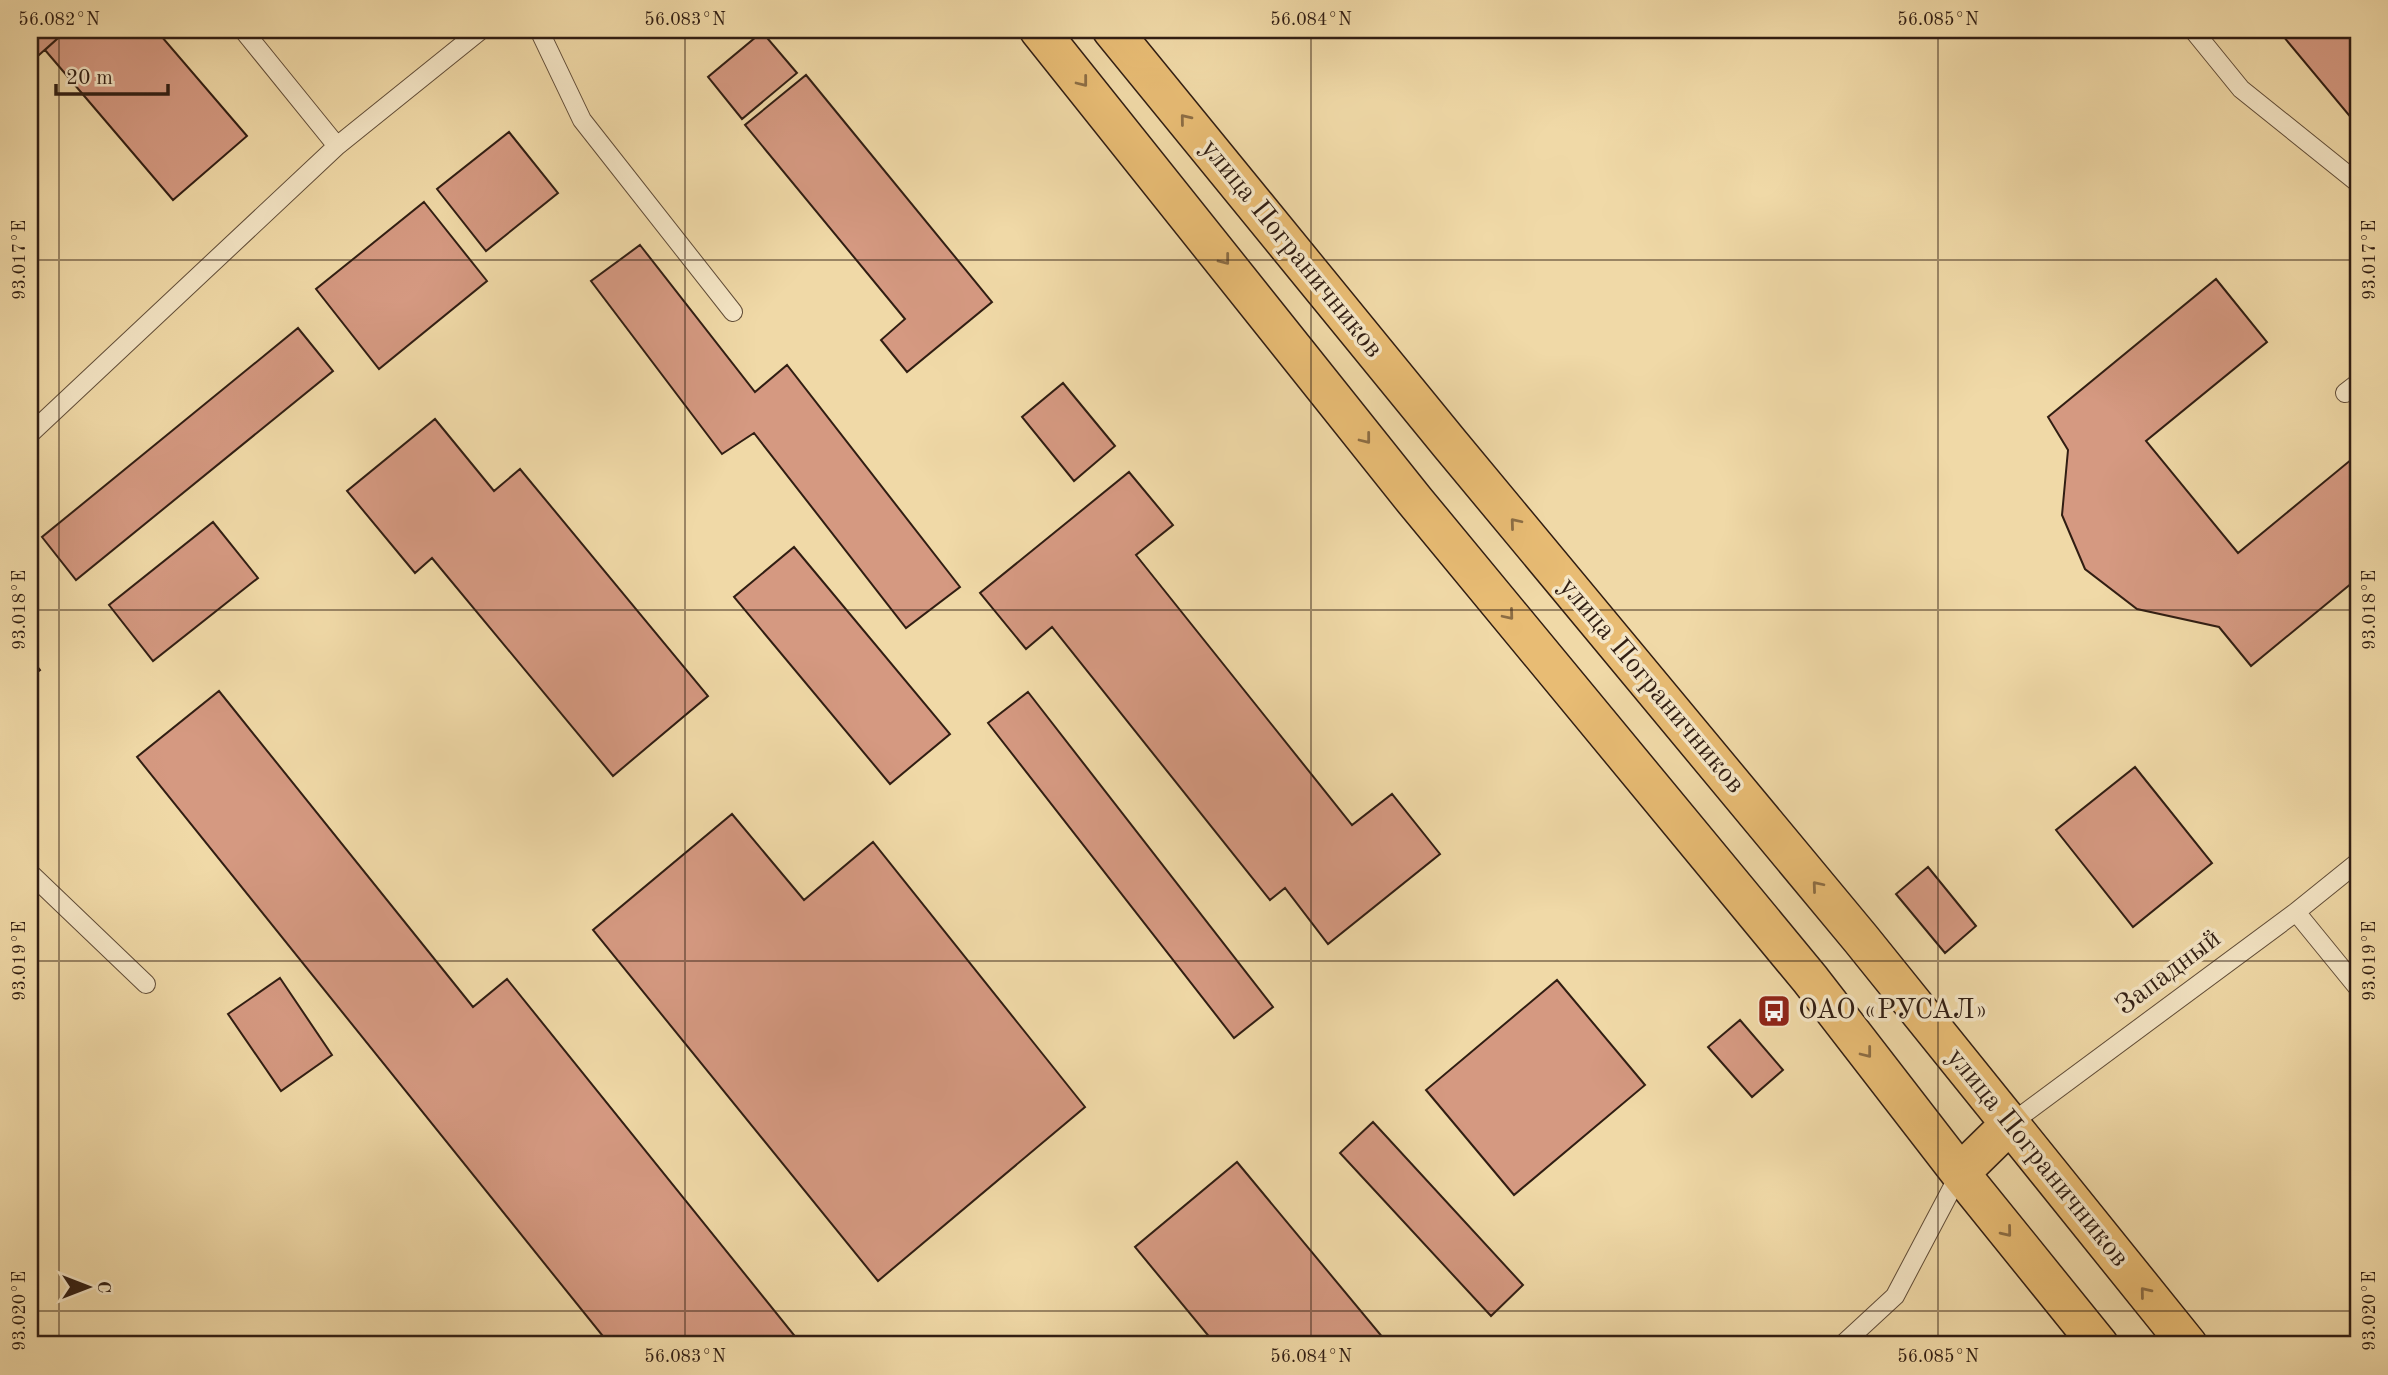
<svg xmlns="http://www.w3.org/2000/svg" width="2388" height="1375" viewBox="0 0 2388 1375" font-family="'Old Standard TT',serif">
  <style>
    .building { fill: #d59981; stroke: #311e13; stroke-width: 2 }
    .lines { fill: none; stroke-linecap: round; stroke-linejoin: round }
    .lane-casing { stroke: #614d38; stroke-width: 20 }
    .primary-casing { stroke: #311e13; stroke-width: 41 }
    .lane { stroke: #f5e6c6; stroke-width: 18 }
    .primary { stroke: #e8bc74; stroke-width: 38 }
    .oneway { stroke: #8c6d44 }
    .ticks { fill: none; stroke: #311e13; stroke-width: 2; stroke-opacity: 0.45 }
    .labels { text-anchor: middle; dominant-baseline: central; stroke-width: 7; stroke-linejoin: round; paint-order: stroke }
    .street-label { font-size: 28px; fill: #311e13; stroke: #f5e6c6 }
    .poi-label { font-size: 28px; fill: #311e13; stroke: #f5e6c6; text-anchor: start }
    .neatline { fill: none; stroke: #311e13; stroke-width: 2.5 }
    .ticks-label { font-size: 18px; text-anchor: middle; fill: #311e13 }
  </style>
  <rect width="100%" height="100%" fill="#f0d9a7"/>
  <filter id="stains"><feTurbulence type="fractalNoise" baseFrequency=".00286" numOctaves="4"/><feColorMatrix values="0 0 0 0 .2 0 0 0 0 .09 0 0 0 0 .02 0 0 0 .5 -.17"/></filter>
  <radialGradient id="worn" r=".72"><stop offset=".6" stop-color="#630" stop-opacity="0"/><stop offset="1" stop-color="#630" stop-opacity=".3"/></radialGradient>
  <path class="building" d="M30,30H67L30,63Z
    M67,30H156L247,136L173,200L45,50Z
    M2278,30H2358V126Z
    M762,32L797,73L742,119L708,77Z
    M806,75L992,302L907,372L881,340L905,319L745,125Z
    M509,132L558,193L486,251L437,189Z
    M424,202L487,281L379,369L316,289Z
    M640,245L755,392L787,365L960,587L906,628L754,433L722,454L591,281Z
    M2216,279L2267,342L2146,441L2238,553L2358,454V578L2251,666L2219,627L2137,609L2085,569L2062,515L2068,450L2048,417Z
    M298,328L333,371L76,580L42,537Z
    M1063,383L1115,446L1074,481L1022,417Z
    M435,419L494,491L520,469L708,696L613,776L432,558L415,573L347,491Z
    M1129,472L1173,525L1136,555L1352,825L1392,794L1440,854L1328,944L1285,888L1270,900L1052,627L1026,649L980,593Z
    M213,522L258,578L153,661L109,605Z
    M794,547L950,734L890,784L734,597Z
    M30,657L40,670L30,678Z
    M219,691L473,1007L507,979L802,1345H610L137,757Z
    M1028,692L1273,1007L1234,1038L988,723Z
    M2135,767L2212,863L2133,927L2056,830Z
    M732,814L804,900L873,842L1085,1107L878,1281L593,930Z
    M1928,867L1976,926L1945,953L1896,894Z
    M280,978L332,1055L281,1091L228,1014Z
    M1557,980L1645,1085L1514,1195L1426,1090Z
    M1740,1020L1783,1070L1752,1097L1708,1047Z
    M1373,1122L1523,1285L1491,1316L1340,1153Z
    M1237,1162L1389,1345H1216L1135,1247Z"/>
  <g class="lines">
    <defs>
      <path id="lane" d="M243,30L337,146
        M539,30L582,120L733,312
        M2193,30L2241,89L2358,183
        M2345,393L2358,383
        M30,434L337,146L481,30
        M30,873L146,984
        M2296,912L2358,988
        M2010,1124L2296,912L2358,862
        M1842,1345L1895,1296L1960,1173"/>
      <path id="primary" d="M1039,30L1415,501L1810,979L1960,1173L2099,1345
        M1112,30L1450,444L1861,939L2188,1345
        M1960,1173L2010,1124"/>
    </defs>
    <use href="#lane" class="lane-casing"/>
    <use href="#primary" class="primary-casing"/>
    <use href="#lane" class="lane"/>
    <use href="#primary" class="primary"/>
  </g>
  <defs><path id="oneway-chevron" d="M-2-3.5L2.5 0L-2 3.5" fill="none" stroke-width="1.6" stroke-linecap="round" stroke-linejoin="round" transform="scale(1.75)"/></defs>
  <g class="oneway">
    <use href="#oneway-chevron" transform="translate(1083 82) rotate(52)"/>
    <use href="#oneway-chevron" transform="translate(1185 119) rotate(-129)"/>
    <use href="#oneway-chevron" transform="translate(1225 260) rotate(52)"/>
    <use href="#oneway-chevron" transform="translate(1366 439) rotate(52)"/>
    <use href="#oneway-chevron" transform="translate(1515 523) rotate(-130)"/>
    <use href="#oneway-chevron" transform="translate(1509 615) rotate(50)"/>
    <use href="#oneway-chevron" transform="translate(1817 886) rotate(-130)"/>
    <use href="#oneway-chevron" transform="translate(1867 1053) rotate(52)"/>
    <use href="#oneway-chevron" transform="translate(2007 1232) rotate(51)"/>
    <use href="#oneway-chevron" transform="translate(2145 1292) rotate(-129)"/>
  </g>
  <path class="ticks" d="M59,30V1345M685,30V1345M1311,30V1345M1938,30V1345M30,260H2358M30,610H2358M30,961H2358M30,1311H2358"/>
  <defs>
    <symbol id="bus-square" viewBox="-11 -11 22 22"><rect x="-9" y="-9" width="18" height="18" rx="4" fill="#8f2418" stroke="#f5e6c6"/><path d="M-5-6H5V4H4V6H2V4H-2V6H-4V4H-5ZM-3.5-4V0h7V-4ZM-3.5 1.2v1.5H-2V1.2ZM2 1.2v1.5H3.5V1.2Z" fill="#fff"/></symbol>
  </defs>
  <g fill-rule="evenodd">
    <use href="#bus-square" x="1755" y="992" width="38" height="38"/>
  </g>
  <g class="labels">
    <g class="street-label">
      <text transform="translate(1291 249) rotate(51)">улица Пограничников</text>
      <text transform="translate(1651 686) rotate(50)">улица Пограничников</text>
      <text transform="translate(2169 973) rotate(-37)">Западный</text>
      <text transform="translate(2037 1158) rotate(51)">улица Пограничников</text>
    </g>
    <g class="poi-label">
      <text x="1798" y="1011">ОАО «РУСАЛ»</text>
    </g>
  </g>
  <rect width="2388" height="1375" fill="none" stroke="#f0d9a7" stroke-width="77"/>
  <g transform="translate(88 1287) rotate(90)" stroke="#f5e6c6" stroke-width="5" paint-order="stroke">
  <path d="M0-5L12 26L0 18L-12 26Z" fill="#311e13"/>
  <text y="-10" font-size="19" font-weight="bold" text-anchor="middle" fill="#311e13">С</text>
  </g>
  <path d="M56 84v10h112v-10" fill="none" stroke="#311e13" stroke-width="3.5"/>
  <text x="66" y="84" font-size="21" fill="#311e13" stroke="#f5e6c6" stroke-width="5" paint-order="stroke">20 m</text>
  <rect x="38" y="38" width="2312" height="1298" class="neatline"/>
  <g class="ticks-label">
    <text x="59" y="25">56.082°N</text>
    <text x="685" y="25">56.083°N</text>
    <text x="1311" y="25">56.084°N</text>
    <text x="1938" y="25">56.085°N</text>
    <text transform="translate(2369 260) rotate(-90)" y="6">93.017°E</text>
    <text transform="translate(19 260) rotate(-90)" y="6">93.017°E</text>
    <text transform="translate(2369 610) rotate(-90)" y="6">93.018°E</text>
    <text transform="translate(19 610) rotate(-90)" y="6">93.018°E</text>
    <text transform="translate(2369 961) rotate(-90)" y="6">93.019°E</text>
    <text transform="translate(19 961) rotate(-90)" y="6">93.019°E</text>
    <text transform="translate(2369 1311) rotate(-90)" y="6">93.020°E</text>
    <text transform="translate(19 1311) rotate(-90)" y="6">93.020°E</text>
    <text x="685" y="1362">56.083°N</text>
    <text x="1311" y="1362">56.084°N</text>
    <text x="1938" y="1362">56.085°N</text>
  </g>
  <rect width="100%" height="100%" filter="url(#stains)"/>
  <rect width="100%" height="100%" fill="url(#worn)"/>
</svg>
